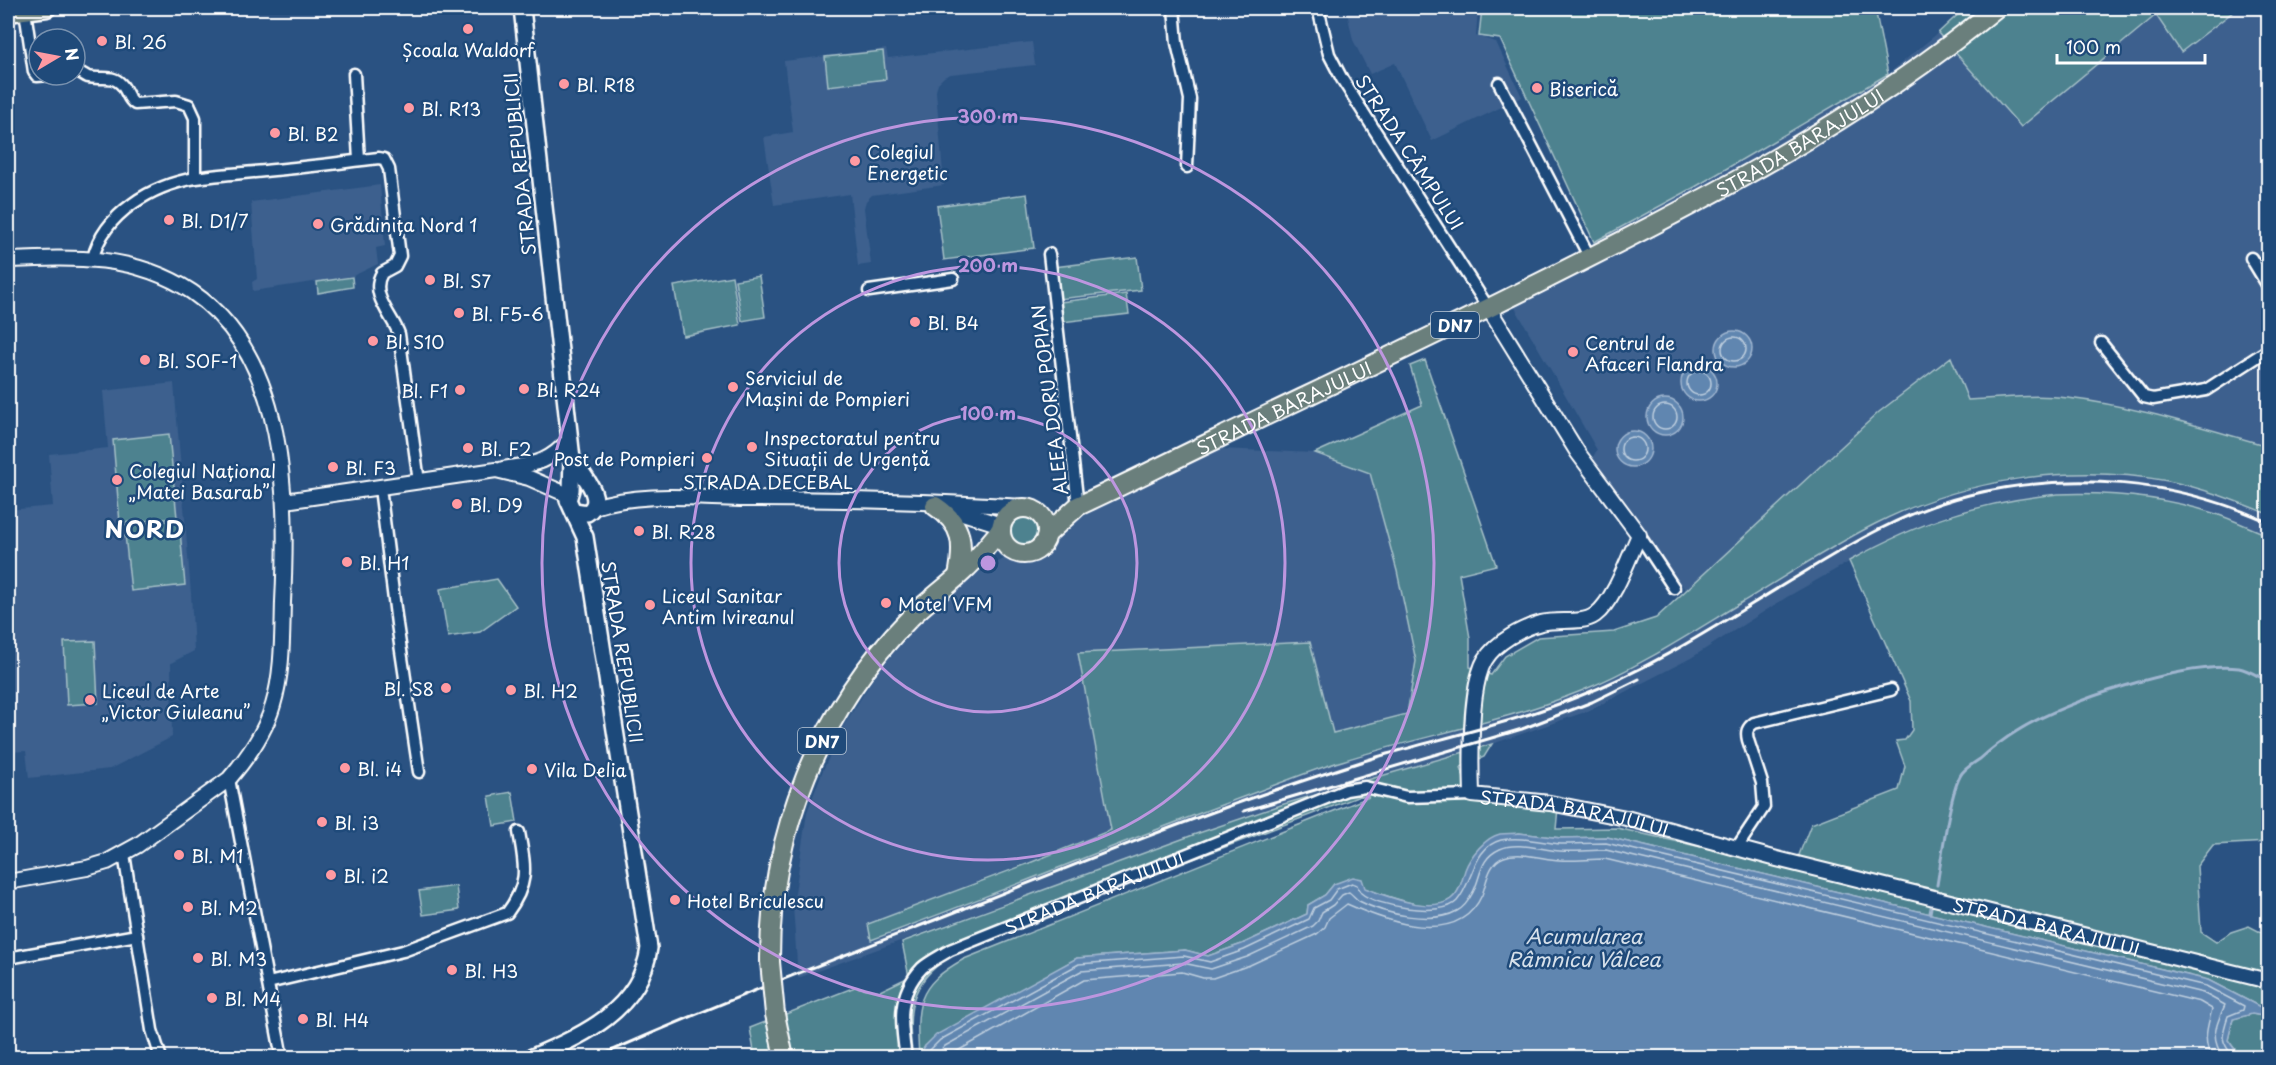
<svg xmlns="http://www.w3.org/2000/svg" width="2276" height="1065" viewBox="0 0 2276 1065" font-family="'Playpen Sans',sans-serif">
  <style>
    .built { fill: #3c608e }
    .green { fill: #4d828f; stroke: #a6c0c7; stroke-width: 1.5 }
    .water { fill: #6086b0; stroke: #a0b6d0; stroke-width: 1.5 }
    .lines { fill: none; stroke-linecap: round; stroke-linejoin: round }
    .shore { stroke: #bfcfdf; stroke-width: 1.5 }
    .stream { stroke: #a0b6d0; stroke-width: 3 }
    .minor-casing { stroke: #fff; stroke-width: 15 }
    .tertiary-casing { stroke: #fff; stroke-width: 18 }
    .secondary-casing { stroke: #fff; stroke-width: 20 }
    .primary-casing { stroke: #fff; stroke-width: 21 }
    .trunk-casing { stroke: #fff; stroke-width: 22 }
    .minor { stroke: #1f4a7a; stroke-width: 10 }
    .tertiary { stroke: #1f4a7a; stroke-width: 14 }
    .secondary { stroke: #1f4a7a; stroke-width: 15 }
    .primary { stroke: #6b7f7c; stroke-width: 16 }
    .trunk { stroke: #6b7f7c; stroke-width: 18 }
    .rail { stroke: #fff; stroke-width: 3 }
    .trunk-bridge-casing { stroke: #fff; stroke-width: 22; stroke-linecap: butt }
    .trunk-bridge { stroke: #6b7f7c; stroke-width: 18 }
    .ring { fill: none; stroke: #bd96df; stroke-width: 3 }
    .poi-dot { fill: #ff9aa2; stroke: #1f4a7a; stroke-width: 2 }
    .labels { text-anchor: middle; dominant-baseline: central; stroke-width: 5; stroke-linejoin: round; paint-order: stroke }
    .shield { fill: #1f4a7a; stroke: #bcc9d7; stroke-width: 1.5 }
    .shield-label { font-size: 16px; font-weight: bold; fill: #fff }
    .poi-label { font-size: 18px; fill: #fff; stroke: #1f4a7a; text-anchor: start }
    .street-label { font-size: 18px; fill: #fff; stroke: #1f4a7a }
    .water-label { font-size: 20px; font-style: italic; fill: #d7e1eb; stroke: #1f4a7a }
    .district-label { font-size: 24px; font-weight: bold; letter-spacing: 1.5px; fill: #fff; stroke: #1f4a7a }
    .centre { fill: #bd96df; stroke: #1f4a7a; stroke-width: 3 }
    .ring-label { font-size: 18px; text-anchor: middle; font-weight: bold; fill: #bd96df; stroke: #1f4a7a; stroke-width: 5; stroke-linejoin: round; paint-order: stroke }
  </style>
  <rect width="100%" height="100%" fill="#2a5282"/>
  <filter id="ink" filterUnits="userSpaceOnUse"><feTurbulence type="fractalNoise" baseFrequency=".0167" numOctaves="2"/><feDisplacementMap in="SourceGraphic" scale="12" xChannelSelector="R" yChannelSelector="G"/><feConvolveMatrix kernelMatrix="1 2 1 2 8 2 1 2 1" color-interpolation-filters="sRGB"/></filter>
  <g filter="url(#ink)">
    <path class="built" d="M1346,8H1478L1476,36L1496,42L1522,97L1432,141L1395,63L1370,74L1353,40Z
      M2238,8H2268V446L2117,406L2067,398L2025,396L1968,400L1950,358L1879,412L1686,591L1591,460L1597,450L1514,306L1602,261L1594,242L1888,74L1938,33L2021,127L2156,15L2196,41Z
      M1032,42L1035,65L951,74L944,77L938,83L936,91L944,185L872,195L866,201L864,208L871,264L858,266L850,194L774,205L764,137L793,132L784,61L886,49L888,58Z
      M380,185L385,246L376,248L378,264L353,276L253,291L252,282L257,279L251,202Z
      M174,383L191,593L194,651L171,663L172,737L110,769L29,778L26,751L8,752V510L53,506L49,454L108,448L103,391Z
      M1220,449L1315,453L1370,473L1397,571L1416,661L1407,714L1333,733L1078,653L1111,830L868,924L871,940L1186,818L1342,761L1489,722L1581,691L1617,674L1679,641L1840,543L1877,523L1944,496L1979,487L2059,474L2084,473L2132,476L2169,481L2196,488L2268,514V535L2214,513L2191,507L2167,501L2107,494L2031,497L1981,506L1948,515L1886,541L1787,597L1691,658L1588,711L1492,744L1284,804L1193,835L798,978L793,906L807,812L823,770L844,725L877,673L928,612L974,575L1103,506Z"/>
    <path class="green" d="M1482,8H1875L1888,74L1695,187L1594,242L1500,39L1479,36Z
      M1965,8H2238L2181,52L2156,15L2021,127L1938,33Z
      M883,51L886,79L828,86L825,57Z
      M1027,194L1034,248L944,260L937,206Z
      M1137,257L1141,290L1058,299L1054,267Z
      M732,276L740,325L683,336L674,286Z
      M759,276L765,317L742,321L735,280Z
      M352,277L353,287L318,293L317,282Z
      M1126,294L1129,314L1062,322L1060,302Z
      M1951,357L1968,400C2001,398 2035,394 2068,398C2136,406 2203,428 2268,446V514C2236,501 2203,488 2168,481C2070,463 1964,479 1875,524C1828,548 1784,577 1739,604C1688,635 1636,669 1581,691C1504,722 1421,736 1342,761C1309,771 1276,785 1243,797C1118,843 996,894 871,940L868,924L1027,864L1111,830L1078,653L1310,642L1333,733L1407,714L1416,661L1397,571L1370,473L1315,453L1422,405L1410,366L1425,360L1496,565L1459,574L1470,638V667L1491,675L1505,656L1538,637L1614,632L1656,618L1879,412Z
      M169,434L177,518L120,523L113,440Z
      M2058,494C2110,492 2163,497 2213,513C2232,519 2250,528 2268,535V842L2213,845L2197,866L2201,932L2216,942L2231,932L2249,926L2268,936V958L2262,985L2268,987V1011L2208,980L1607,837L1561,838L1519,833L1467,866C1463,877 1461,891 1451,899C1430,915 1388,895 1366,889C1355,886 1344,885 1334,884L1325,895L1308,905L1307,914L1242,944L1208,956L1185,950L1077,958L925,1046L919,1057C916,1006 915,986 964,959L1369,797L1360,796L1151,875L950,957C909,981 906,1014 913,1057H755L750,1028L855,987L880,991L909,977L902,942L1193,835L1284,804L1492,744L1484,757L1461,767L1469,799L1558,808L1556,829L1617,828L1794,868L1811,824L1899,790L1905,766L1896,741L1905,740L1912,730L1911,701L1849,561C1919,522 1978,502 2058,494Z
      M1009 531a15 15 0 1 1 30 0a15 15 0 1 1-30 0Z
      M179,520L185,585L131,591L124,525Z
      M497,579L516,606L480,632L448,637L440,589Z
      M95,641L98,703L67,705L64,642Z
      M512,792L517,822L494,826L489,796Z
      M456,886L459,910L423,915L419,891Z
      M2252,1014L2268,1017V1057H2241L2228,1040L2233,1019Z"/>
    <path class="water" d="M1716 349a18 18 0 1 1 36 0a18 18 0 1 1-36 0Z
      M1681 383a18 18 0 1 1 36 0a18 18 0 1 1-36 0Z
      M1647 417a18 18 0 1 1 36 0a18 18 0 1 1-36 0Z
      M1615 449a18 18 0 1 1 36 0a18 18 0 1 1-36 0Z
      M1519,833L1561,838L1607,837L2208,980L2268,1011V1017L2252,1014L2233,1019L2228,1040L2241,1058L919,1057L925,1046L936,1035L1077,958L1185,950L1208,956L1242,944L1307,914L1308,905L1325,895L1334,884L1353,877L1362,879L1365,888C1385,896 1431,914 1451,899C1460,892 1462,880 1465,870C1470,856 1486,837 1500,834C1507,833 1513,834 1519,833Z"/>
    <g class="lines">
      <path class="shore" d="M1722 349a12 12 0 1 1 24 0a12 12 0 1 1-24 0Z
        M1687 383a12 12 0 1 1 24 0a12 12 0 1 1-24 0Z
        M1653 417a12 12 0 1 1 24 0a12 12 0 1 1-24 0Z
        M1621 449a12 12 0 1 1 24 0a12 12 0 1 1-24 0Z
        M926,1058L930,1050L940,1040L1079,964L1184,956L1210,962L1244,950L1309,919L1314,908L1329,900L1337,889L1352,883L1357,885C1358,887 1359,891 1361,893C1375,906 1442,918 1457,901C1473,883 1473,847 1501,840C1520,836 1541,842 1561,844C1576,844 1591,843 1606,843L2206,986L2244,1006L2243,1010L2228,1016C2221,1037 2220,1040 2234,1058
        M934,1058L945,1046L1081,971L1183,963L1211,969L1247,957L1313,926L1318,921L1322,912L1333,905L1342,895L1349,892C1353,895 1355,898 1359,901C1384,914 1432,925 1457,911C1463,908 1469,900 1472,894C1482,877 1478,859 1500,849C1517,841 1542,850 1560,851C1575,852 1590,850 1606,850L2203,993L2225,1005C2216,1025 2209,1038 2224,1058
        M945,1058L1084,980L1182,972L1203,978H1213L1250,965L1317,934L1325,927L1329,918L1347,904C1385,921 1458,949 1482,895C1487,882 1488,863 1504,857C1520,851 1543,859 1559,860C1574,861 1589,859 1605,859L2200,1002L2212,1009C2208,1026 2201,1042 2213,1058"/>
      <path class="stream" d="M1937,885C1941,862 1950,789 1962,773C1966,768 1974,763 1980,759C1991,749 2004,739 2017,731C2065,701 2182,662 2239,668C2249,670 2259,677 2268,681
        M1930,913L1932,902"/>
      <defs>
        <g id="minor">
          <path d="M1174,8L1177,43L1190,99L1187,167"/>
          <path d="M1318,8L1329,54L1342,79L1489,309"/>
          <path d="M25,11L34,72L37,76L49,75"/>
          <path d="M75,71C82,72 83,75 88,77C100,80 112,74 121,84C127,90 128,100 135,104L176,101L189,105L195,118V178"/>
          <path d="M354,74L359,160"/>
          <path d="M1499,83L1590,258"/>
          <path d="M1049,254L1078,506"/>
          <path d="M93,258C104,213 153,185 196,178C222,174 248,173 274,170C309,167 344,162 379,158L384,159L389,169L400,256L395,266L382,273C369,294 392,315 399,334L419,482"/>
          <path d="M2251,258L2268,286"/>
          <path d="M869,291L953,279"/>
          <path d="M2101,343L2144,397L2153,399L2206,390L2268,350"/>
          <path d="M380,488L397,624L419,772"/>
          <path d="M1639,535L1674,588"/>
          <path d="M229,779L282,1058"/>
          <path d="M1736,849L1764,807L1762,783L1748,740C1746,732 1747,728 1754,723L1891,690"/>
          <path d="M124,854L152,1030L161,1058"/>
          <path d="M8,958L137,935"/>
          <path d="M268,983L403,951L507,913C530,882 525,867 519,832"/>
          <path d="M639,1058H646"/>
          <path id="s1" d="M906,1058C901,1025 896,995 922,968C930,961 941,956 950,950L1346,790L1365,787L1407,797L1472,795"/>
        </g>
        <g id="tertiary">
          <path d="M8,260C73,257 135,254 192,292C288,357 288,499 283,602C282,636 283,672 273,705C265,733 248,757 229,779L138,845L107,862L87,868L8,882"/>
          <path id="s2" d="M1489,309L1578,453L1639,535C1629,557 1614,601 1595,615C1581,625 1558,618 1541,623C1522,628 1496,642 1485,660C1469,687 1471,763 1472,795L1550,803L1626,818L1777,859L2268,981"/>
          <path d="M503,469C534,464 548,464 570,439"/>
          <path d="M285,501L496,470L529,478L568,495"/>
          <path d="M594,507C640,492 692,498 740,499C834,499 929,501 1024,507"/>
          <path d="M950,509L1001,525"/>
        </g>
        <path id="secondary" d="M522,8L572,459L571,490L568,500L585,537L649,948C641,1009 582,1037 530,1058
          M572,459C581,473 608,500 587,513L574,511"/>
        <path id="primary" d="M8,13L47,8"/>
        <g id="trunk">
          <path d="M935,506C964,525 964,545 958,576"/>
          <circle cx="1024" cy="531" r="23"/>
          <path id="s3" d="M1047,534L1078,506C1124,485 1169,462 1215,440C1321,389 1428,339 1533,286C1694,205 1856,124 1996,8"/>
          <path d="M770,962C769,834 820,709 910,618C928,600 950,585 968,567C980,556 990,542 1001,529"/>
          <path d="M775,1014L784,1058"/>
        </g>
      </defs>
      <use href="#minor" class="minor-casing"/>
      <use href="#tertiary" class="tertiary-casing"/>
      <use href="#secondary" class="secondary-casing"/>
      <use href="#primary" class="primary-casing"/>
      <use href="#trunk" class="trunk-casing"/>
      <use href="#minor" class="minor"/>
      <use href="#tertiary" class="tertiary"/>
      <use href="#secondary" class="secondary"/>
      <use href="#primary" class="primary"/>
      <use href="#trunk" class="trunk"/>
      <path class="rail" d="M1244,811L1522,729L1592,702L1639,679
        M595,1058C716,1004 840,957 963,909C1067,868 1170,826 1275,790C1312,778 1349,765 1387,754C1451,736 1515,722 1577,697C1656,667 1726,619 1798,576C1852,543 1907,510 1969,495C2069,471 2174,479 2268,522"/>
      <defs>
        <path id="trunk-bridge" d="M770,962L775,1014"/>
      </defs>
      <use href="#trunk-bridge" class="trunk-bridge-casing"/>
      <use href="#trunk-bridge" class="trunk-bridge"/>
    </g>
  </g>
  <g class="ring">
    <circle cx="988" cy="563" r="149"/>
    <circle cx="988" cy="563" r="297"/>
    <circle cx="988" cy="563" r="446"/>
  </g>
  <g class="poi-dot">
    <circle cx="468" cy="29" r="6"/>
    <circle cx="102" cy="41" r="6"/>
    <circle cx="564" cy="84" r="6"/>
    <circle cx="1537" cy="88" r="6"/>
    <circle cx="409" cy="108" r="6"/>
    <circle cx="275" cy="133" r="6"/>
    <circle cx="855" cy="161" r="6"/>
    <circle cx="169" cy="220" r="6"/>
    <circle cx="318" cy="224" r="6"/>
    <circle cx="430" cy="280" r="6"/>
    <circle cx="459" cy="313" r="6"/>
    <circle cx="915" cy="322" r="6"/>
    <circle cx="373" cy="341" r="6"/>
    <circle cx="1573" cy="352" r="6"/>
    <circle cx="145" cy="360" r="6"/>
    <circle cx="733" cy="387" r="6"/>
    <circle cx="524" cy="389" r="6"/>
    <circle cx="460" cy="390" r="6"/>
    <circle cx="752" cy="447" r="6"/>
    <circle cx="468" cy="448" r="6"/>
    <circle cx="707" cy="458" r="6"/>
    <circle cx="333" cy="467" r="6"/>
    <circle cx="117" cy="480" r="6"/>
    <circle cx="457" cy="504" r="6"/>
    <circle cx="639" cy="531" r="6"/>
    <circle cx="347" cy="562" r="6"/>
    <circle cx="886" cy="603" r="6"/>
    <circle cx="650" cy="605" r="6"/>
    <circle cx="446" cy="688" r="6"/>
    <circle cx="511" cy="690" r="6"/>
    <circle cx="90" cy="700" r="6"/>
    <circle cx="345" cy="768" r="6"/>
    <circle cx="532" cy="769" r="6"/>
    <circle cx="322" cy="822" r="6"/>
    <circle cx="179" cy="855" r="6"/>
    <circle cx="331" cy="875" r="6"/>
    <circle cx="675" cy="900" r="6"/>
    <circle cx="188" cy="907" r="6"/>
    <circle cx="198" cy="958" r="6"/>
    <circle cx="452" cy="970" r="6"/>
    <circle cx="212" cy="998" r="6"/>
    <circle cx="303" cy="1019" r="6"/>
  </g>
  <g class="labels">
    <g class="shield">
      <rect x="1431" y="312" width="48" height="26" rx="4.5"/>
      <rect x="798" y="728" width="48" height="26" rx="4.5"/>
    </g>
    <g class="shield-label">
      <text x="1455" y="325">DN7</text>
      <text x="822" y="741">DN7</text>
    </g>
    <g class="poi-label">
      <text x="114" y="41">Bl. 26</text>
      <text x="468" y="49" text-anchor="middle">Școala Waldorf</text>
      <text x="576" y="84">Bl. R18</text>
      <text x="1549" y="88">Biserică</text>
      <text x="421" y="108">Bl. R13</text>
      <text x="287" y="133">Bl. B2</text>
      <text x="867" y="151">Colegiul<tspan x="867" dy="21">Energetic</tspan></text>
      <text x="181" y="220">Bl. D1/7</text>
      <text x="330" y="224">Grădinița Nord 1</text>
      <text x="442" y="280">Bl. S7</text>
      <text x="471" y="313">Bl. F5-6</text>
      <text x="927" y="322">Bl. B4</text>
      <text x="385" y="341">Bl. S10</text>
      <text x="1585" y="342">Centrul de<tspan x="1585" dy="21">Afaceri Flandra</tspan></text>
      <text x="157" y="360">Bl. SOF-1</text>
      <text x="745" y="377">Serviciul de<tspan x="745" dy="21">Mașini de Pompieri</tspan></text>
      <text x="536" y="389">Bl. R24</text>
      <text x="448" y="390" text-anchor="end">Bl. F1</text>
      <text x="764" y="437">Inspectoratul pentru<tspan x="764" dy="21">Situații de Urgență</tspan></text>
      <text x="480" y="448">Bl. F2</text>
      <text x="695" y="458" text-anchor="end">Post de Pompieri</text>
      <text x="345" y="467">Bl. F3</text>
      <text x="129" y="470">Colegiul Național<tspan x="129" dy="21">„Matei Basarab”</tspan></text>
      <text x="469" y="504">Bl. D9</text>
      <text x="651" y="531">Bl. R28</text>
      <text x="359" y="562">Bl. H1</text>
      <text x="662" y="595">Liceul Sanitar<tspan x="662" dy="21">Antim Ivireanul</tspan></text>
      <text x="898" y="603">Motel VFM</text>
      <text x="434" y="688" text-anchor="end">Bl. S8</text>
      <text x="102" y="690">Liceul de Arte<tspan x="102" dy="21">„Victor Giuleanu”</tspan></text>
      <text x="523" y="690">Bl. H2</text>
      <text x="357" y="768">Bl. i4</text>
      <text x="544" y="769">Vila Delia</text>
      <text x="334" y="822">Bl. i3</text>
      <text x="191" y="855">Bl. M1</text>
      <text x="343" y="875">Bl. i2</text>
      <text x="687" y="900">Hotel Briculescu</text>
      <text x="200" y="907">Bl. M2</text>
      <text x="210" y="958">Bl. M3</text>
      <text x="464" y="970">Bl. H3</text>
      <text x="224" y="998">Bl. M4</text>
      <text x="315" y="1019">Bl. H4</text>
    </g>
    <g class="street-label">
      <text stroke="none"><textPath href="#s3" startOffset="850">STRADA BARAJULUI</textPath></text>
      <text transform="translate(1410 152) rotate(57)">STRADA CÂMPULUI</text>
      <text transform="translate(519 164) rotate(-96)">STRADA REPUBLICII</text>
      <text transform="translate(1049 400) rotate(-97)">ALEEA DORU POPIAN</text>
      <text stroke="none"><textPath href="#s3" startOffset="270">STRADA BARAJULUI</textPath></text>
      <text x="768" y="481">STRADA DECEBAL</text>
      <text transform="translate(623 652) rotate(81)">STRADA REPUBLICII</text>
      <text stroke="none"><textPath href="#s2" startOffset="728">STRADA BARAJULUI</textPath></text>
      <text stroke="none"><textPath href="#s1" startOffset="284">STRADA BARAJULUI</textPath></text>
      <text stroke="none"><textPath href="#s2" startOffset="1214">STRADA BARAJULUI</textPath></text>
    </g>
    <g class="water-label">
      <text x="1584" y="936">Acumularea<tspan x="1584" dy="23">Râmnicu Vâlcea</tspan></text>
    </g>
    <g class="district-label">
      <text x="145" y="528">NORD</text>
    </g>
  </g>
  <circle cx="988" cy="563" r="9" class="centre"/>
  <g class="ring-label">
    <text x="988" y="123">300 m</text>
    <text x="988" y="272">200 m</text>
    <text x="988" y="420">100 m</text>
  </g>
  <rect width="2276" height="1065" fill="none" stroke="#1f4a7a" stroke-width="30"/>
  <rect x="15" y="15" width="2246" height="1035" fill="none" stroke="#fff" stroke-width="2" filter="url(#ink)"/>
  <g transform="translate(57 57) rotate(80)"><circle r="28" fill="#1f4a7a" stroke="#7992af" stroke-width="1.5"/>
  <path d="M0-4.5L10 22L0 15L-10 22Z" fill="#ff9aa2"/>
  <text y="-9" font-size="16" font-weight="bold" text-anchor="middle" fill="#ffffff">N</text>
  </g>
  <path d="M2057 54v9h148v-9" fill="none" stroke="#ffffff" stroke-width="3"/>
  <text x="2066" y="54" font-size="18" fill="#ffffff" stroke="#1f4a7a" stroke-width="4.5" paint-order="stroke">100 m</text>
</svg>
